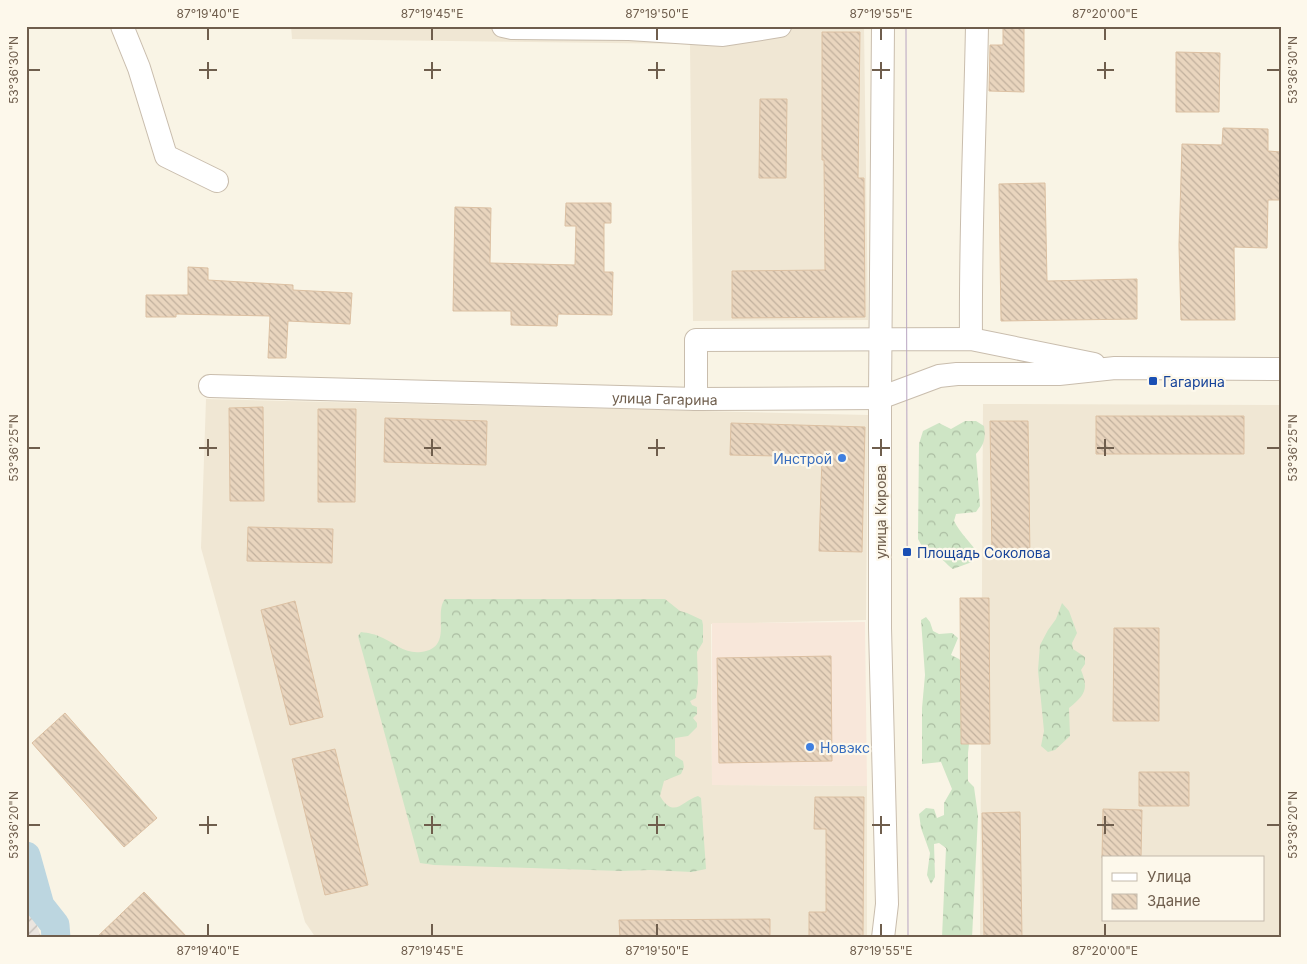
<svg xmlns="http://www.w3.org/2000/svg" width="1307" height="964" viewBox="0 0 1307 964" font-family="Inter,sans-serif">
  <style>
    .residential { fill: #f0e7d4; fill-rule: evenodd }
    .commercial { fill: #f8e7da }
    .industrial { fill: url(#industrial-furrows) }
    .forest { fill: url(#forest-crowns) }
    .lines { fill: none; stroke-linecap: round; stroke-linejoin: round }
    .river { stroke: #bcd6e0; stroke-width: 29 }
    .building { fill: url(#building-back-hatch); stroke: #dcc0a2 }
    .minor-casing { stroke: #c9bdad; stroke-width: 24 }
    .minor { stroke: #fff; stroke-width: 22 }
    .tram { stroke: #b8a5c1; stroke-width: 1 }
    .ticks { fill: none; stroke: #6f5e4d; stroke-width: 2 }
    .transit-dot { fill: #1a4fb4; stroke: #fdf8eb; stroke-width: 2 }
    .shop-dot { fill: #3f7fe0; stroke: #fdf8eb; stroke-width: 2 }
    .labels { text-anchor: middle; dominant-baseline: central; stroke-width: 4.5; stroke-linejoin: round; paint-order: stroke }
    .transit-label { font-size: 14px; fill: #164399; stroke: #fdf8eb; text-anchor: start }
    .street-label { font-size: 14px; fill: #6f5e4d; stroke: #fdf8eb }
    .shop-label { font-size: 14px; fill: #366cbe; stroke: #fdf8eb; text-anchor: end }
    .neatline { fill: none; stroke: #6f5e4d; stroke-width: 2 }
    .ticks-label { font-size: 12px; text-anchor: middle; fill: #6f5e4d }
  </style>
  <defs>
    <pattern id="industrial-furrows" width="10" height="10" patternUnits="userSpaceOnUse" patternTransform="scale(1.25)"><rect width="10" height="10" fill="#eae5df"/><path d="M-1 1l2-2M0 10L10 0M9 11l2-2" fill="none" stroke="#c2bdb7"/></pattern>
    <pattern id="forest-crowns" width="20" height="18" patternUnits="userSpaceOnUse" patternTransform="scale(1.25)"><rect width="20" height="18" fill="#cee5c5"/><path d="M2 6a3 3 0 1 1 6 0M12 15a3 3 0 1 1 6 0" fill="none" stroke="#abbda2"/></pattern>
    <pattern id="building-back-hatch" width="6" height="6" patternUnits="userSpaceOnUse" patternTransform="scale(1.25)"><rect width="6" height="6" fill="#e9d5be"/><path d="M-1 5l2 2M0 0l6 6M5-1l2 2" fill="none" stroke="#c1b09d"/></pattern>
  </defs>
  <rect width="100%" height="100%" fill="#f9f4e5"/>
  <path class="residential" d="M291,26H864L868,320L693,321L690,44L292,39Z
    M206,399L868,415L866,620L711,624L712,785L867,786V938H316L305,922L201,548Z
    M983,404L1281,405V938H980ZM1103,858H1263V920H1103Z"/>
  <path class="commercial" d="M865,622L867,786L712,785V623Z"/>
  <path class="industrial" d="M26,895L40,934L42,938H26Z"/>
  <path class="forest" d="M965,421H976L984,426C986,438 984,445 976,454L980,506L976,512L956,514L954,521C961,534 970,542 978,553L972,562L953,569C943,562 937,550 924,550L918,539L919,444L923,431L939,423L951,429Z
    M445,599H665L680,611L687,613L702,620L703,625V642L697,652L698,683L696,698L690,701L692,705L697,707V714L693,718L697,723V727L688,736L675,738V756L683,761L684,767L681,774L664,781L660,796C674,820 683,800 698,796L701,798L706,869L692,872L650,870L621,871L434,865L420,863L358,636L361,632C369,633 375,634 383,638C396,644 405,654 421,652C454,648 433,614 445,599Z
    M1062,603L1069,611L1077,633L1072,643L1073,649L1085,657V664L1081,670C1089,689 1085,695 1069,708L1070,736L1055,750L1048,752L1041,746L1044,731L1038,670L1040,645L1048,630L1056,619Z
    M926,617L930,622L933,631L939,634L952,633L958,638L951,655L959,659L970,677L971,725L968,753V781L974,787L978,816L972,938L942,937L946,848L939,843L934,844L935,877L931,884L927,875L930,853L921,828L919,814L926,808L934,809L937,818L944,815V803L952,789L941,762L922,764V708L925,675L921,620Z"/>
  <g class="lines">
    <path class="river" d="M26,856L40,906L55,925L56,938"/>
  </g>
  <path class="building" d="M1003,26H1024V92L989,91L990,45H1003Z
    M822,32H860L858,178H864L865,317L732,318V271L825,270L824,160H822Z
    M1176,52L1220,53L1219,112H1176Z
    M760,99H787L786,178H759Z
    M1223,128L1268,129V151L1281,152V200H1268L1267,248L1234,247L1235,320H1181L1179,245L1182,144L1222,145Z
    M1045,183L1047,281L1137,279V319L1001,321L999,184Z
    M566,203H611V223H604V272H613L612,315L558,314L557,326L511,325V311H453L455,207L491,208L490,263L575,265L576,226H565Z
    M188,267L208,268V280L293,285V290L352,293L350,324L288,321L286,358H268L270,316L176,314V317H146V295H188Z
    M263,407L264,501H230L229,408Z
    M318,409H356L355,502H318Z
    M1096,416H1244V454H1096Z
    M385,418L487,421L486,465L384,462Z
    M990,421H1028L1030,556L992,557Z
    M731,423L865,427L862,552L819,551L822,457L730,455Z
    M248,527L333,529L332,563L247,561Z
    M960,598H989L990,744H961Z
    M295,601L323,717L290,725L261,610Z
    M1114,628H1159V721H1113Z
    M831,656L832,761L719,763L717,658Z
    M65,713L157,818L124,847L32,743Z
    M335,749L368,885L325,895L292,759Z
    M1139,772H1189V806H1139Z
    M815,797H864L863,938H809V912H826V829H814Z
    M1103,809L1142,810L1141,858H1102Z
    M1020,812L1022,938H984L982,813Z
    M144,892L188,938H96Z
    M770,919V938H620L619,920Z"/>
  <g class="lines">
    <defs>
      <g id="minor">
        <path d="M122,26L139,68L166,156L217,181"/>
        <path d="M503,26L512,28L629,29L723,35L780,26"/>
        <path d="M971,339C970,235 975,131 977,26"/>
        <path id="s1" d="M210,386L696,399L880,398L939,376L957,374H1059L1115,368L1281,369"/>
        <path d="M696,399V340L971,339L1094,364"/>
        <path d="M883,938L887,904L880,628V398L883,26"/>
      </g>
    </defs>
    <use href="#minor" class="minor-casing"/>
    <use href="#minor" class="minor"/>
    <path class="tram" d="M906,26L908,938"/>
  </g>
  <path class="ticks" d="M208,28V40M432,28V40M657,28V40M881,28V40M1105,28V40M208,62V79M432,62V79M657,62V79M881,62V79M1105,62V79M28,70H40M199,70H217M424,70H441M648,70H665M872,70H890M1097,70H1114M1267,70H1280M208,439V456M432,439V456M657,439V456M881,439V456M1105,439V456M28,448H40M199,448H217M424,448H441M648,448H665M872,448H890M1097,448H1114M1267,448H1280M208,816V834M432,816V834M657,816V834M881,816V834M1105,816V834M28,825H40M199,825H217M424,825H441M648,825H665M872,825H890M1097,825H1114M1267,825H1280M208,924V936M432,924V936M657,924V936M881,924V936M1105,924V936"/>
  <g class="transit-dot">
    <rect x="1148" y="376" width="10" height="10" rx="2.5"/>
    <rect x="902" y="547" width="10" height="10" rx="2.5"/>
  </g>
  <g class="shop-dot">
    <circle cx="842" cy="458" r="5"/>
    <circle cx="810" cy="747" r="5"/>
  </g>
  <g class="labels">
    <g class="transit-label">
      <text x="1163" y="381">Гагарина</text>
      <text x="917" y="552">Площадь Соколова</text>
    </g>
    <g class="street-label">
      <text stroke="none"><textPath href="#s1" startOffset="455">улица Гагарина</textPath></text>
      <text transform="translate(880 512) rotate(-90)">улица Кирова</text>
    </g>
    <g class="shop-label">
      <text x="832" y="458">Инстрой</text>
      <text x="820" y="747" text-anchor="start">Новэкс</text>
    </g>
  </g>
  <rect width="1307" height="964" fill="none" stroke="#fdf8eb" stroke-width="55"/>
  <rect x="1102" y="856" width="162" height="65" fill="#fdf8eb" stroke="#c4baac"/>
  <rect x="1112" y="873" width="25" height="8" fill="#ffffff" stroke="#c4baac"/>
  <text x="1147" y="882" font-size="15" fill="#6f5e4d">Улица</text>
  <rect x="1112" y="894" width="25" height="15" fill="url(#building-back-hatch)" stroke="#c4baac"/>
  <text x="1147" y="906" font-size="15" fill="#6f5e4d">Здание</text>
  <rect x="28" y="28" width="1252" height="908" class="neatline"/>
  <g class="ticks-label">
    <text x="208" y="18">87°19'40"E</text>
    <text x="432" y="18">87°19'45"E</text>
    <text x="657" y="18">87°19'50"E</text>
    <text x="881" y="18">87°19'55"E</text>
    <text x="1105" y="18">87°20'00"E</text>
    <text transform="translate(14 70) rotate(-90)" y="4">53°36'30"N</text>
    <text transform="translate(1293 70) rotate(-90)" y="4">53°36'30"N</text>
    <text transform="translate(14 448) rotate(-90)" y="4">53°36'25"N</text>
    <text transform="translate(1293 448) rotate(-90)" y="4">53°36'25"N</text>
    <text transform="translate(14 825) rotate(-90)" y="4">53°36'20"N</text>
    <text transform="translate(1293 825) rotate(-90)" y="4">53°36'20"N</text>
    <text x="208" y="955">87°19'40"E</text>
    <text x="432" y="955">87°19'45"E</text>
    <text x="657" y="955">87°19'50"E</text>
    <text x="881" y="955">87°19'55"E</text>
    <text x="1105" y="955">87°20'00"E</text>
  </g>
</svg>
